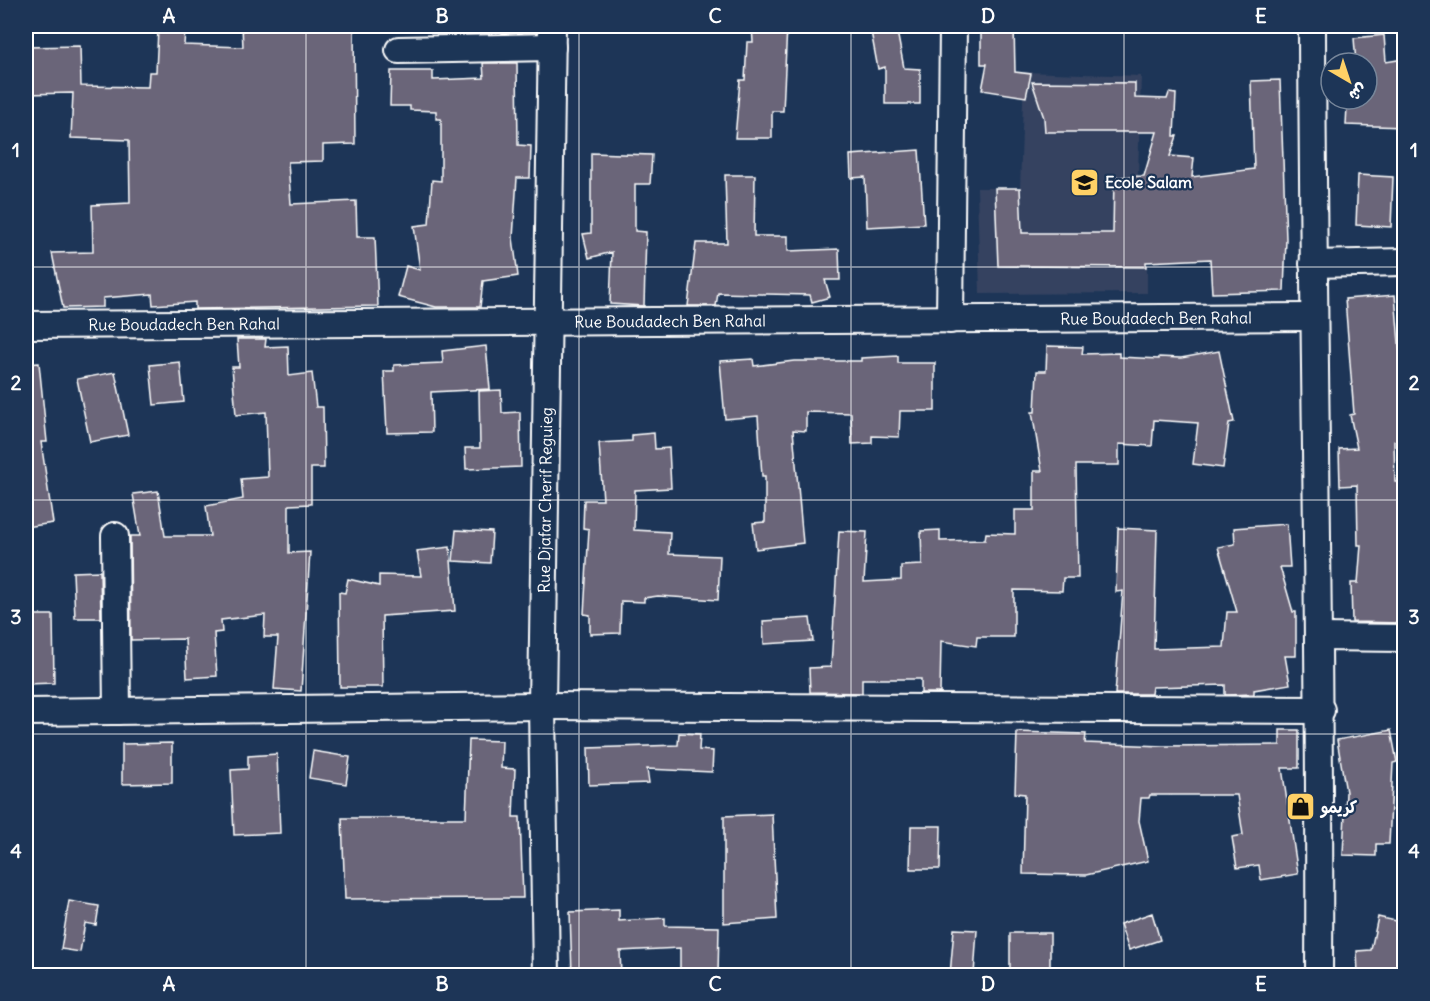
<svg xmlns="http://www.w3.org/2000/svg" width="1430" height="1001" viewBox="0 0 1430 1001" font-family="Delius,'Playpen Sans Arabic',sans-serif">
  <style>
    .built { fill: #344361 }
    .building { fill: #6b6579; stroke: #fff; stroke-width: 1.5 }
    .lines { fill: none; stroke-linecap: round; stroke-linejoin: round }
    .minor-casing { stroke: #fff; stroke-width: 30 }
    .minor { stroke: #1d3557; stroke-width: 26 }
    .grid { fill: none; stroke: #fff; stroke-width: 1.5; stroke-opacity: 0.55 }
    .labels { text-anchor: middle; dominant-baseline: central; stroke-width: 4.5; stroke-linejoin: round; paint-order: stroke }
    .poi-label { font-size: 16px; font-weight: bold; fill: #fff; stroke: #1d3557; text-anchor: start }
    .street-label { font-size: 16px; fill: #fff; stroke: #1d3557 }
    .neatline { fill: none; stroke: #fff; stroke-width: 2 }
    .grid-label { font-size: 20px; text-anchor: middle; font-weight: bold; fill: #fff }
  </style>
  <rect width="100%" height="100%" fill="#1d3557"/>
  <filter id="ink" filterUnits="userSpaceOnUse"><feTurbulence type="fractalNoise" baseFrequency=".0167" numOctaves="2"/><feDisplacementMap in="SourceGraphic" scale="12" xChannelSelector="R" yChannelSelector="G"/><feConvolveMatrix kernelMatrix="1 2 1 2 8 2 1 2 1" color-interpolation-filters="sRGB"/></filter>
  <g filter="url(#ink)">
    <path class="built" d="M1024,72L1141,76L1138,176H1147V293L980,294L977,188H1020Z"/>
    <path class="building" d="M242,26H354L355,144L323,145V161L288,162L291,204L356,201L357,237H375L378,306L195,309V302L153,305L152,294L103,298V307L63,308L52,253L93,252L92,205L130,203L129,140L71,138L73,93L26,94V47L80,46L81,86L148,87L149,72H156L158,29L185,30L184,45L243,47Z
      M752,26H787L783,111H772V138H735L740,80H745L747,42H753Z
      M870,26H896L904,68L920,69V104H885V67L878,69Z
      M981,26H1014L1015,72L1031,74L1026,97L982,90L987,64H981Z
      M1384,35L1386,62L1404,59V127L1346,125L1347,106L1359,107L1358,99H1367V63H1356L1354,38Z
      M483,63H517L518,145L531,146L530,178H517L513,238L518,276L483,281L480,307H436L398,297L406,266L420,270L414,226L429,224L432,180L441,181V119H436V111L410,110V106H390L391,71H433V80L484,78Z
      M1280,80L1286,239L1284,291L1212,293L1210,259L1146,262V267L998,266L995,188H1020L1022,233H1113L1114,177L1144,176L1157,132H1045L1044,118L1032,82L1135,83V98L1167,99L1169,93L1176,94L1174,136H1177L1170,156L1194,158L1192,177L1254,169L1251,81Z
      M919,150L924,224L867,227L865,177L851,178L850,155Z
      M591,153L652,155L650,184H635V231L646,232L644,306L610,304L612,252L589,258L583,234L591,233Z
      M725,175H755L754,236H788V251L839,249L840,280H825L830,297L812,302L810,295L718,293L716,306H688L696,243H727Z
      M1358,175L1393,177L1391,227L1356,225Z
      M1395,295L1404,403V438L1394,441L1395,482H1404V623L1352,622L1351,583H1358L1361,545H1358L1357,485L1340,486L1339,449L1357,448L1350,415L1354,414L1345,299Z
      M237,339H266L265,347L288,346L289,376L312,373L316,407H323L324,468H311V504L289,505V553L310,552L301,691L274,689L278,637H264L265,615L221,620L222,632L214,633L217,676L187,678L185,639L131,640L130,536H140L133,494L158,491L165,536H210L206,506L243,499L241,479L268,477L266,412L236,415L232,367H239Z
      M486,346L490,389L431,392L432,432L387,433L384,371H394V365L443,363L442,351Z
      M1047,346L1083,347L1082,354L1119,353V357L1159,359V357L1181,358L1219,351L1234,422L1229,423L1223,468L1193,464L1198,423L1154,420L1152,446L1119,444V465H1076L1078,578H1063L1062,591L1014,590V637H977L976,646L941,641L940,693H921V679H862V693L810,692L809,668L831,667L839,531L867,532L864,582L901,580V566L922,565L921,531L940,530V541L985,540L986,533L1015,534V510H1034V471H1042L1032,412H1035L1037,371H1046Z
      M898,356V363H935V411H900L899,437L872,436V443L852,444L851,413L806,412V431L793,430L803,543L756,549L753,523L765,522V476H762L758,416L725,419L720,361L753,359L754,366L794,361H861V358Z
      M180,362L184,402L154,405L150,365Z
      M39,363L47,442H41L53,523L26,527V364Z
      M115,372L128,435L90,442L77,379Z
      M501,390L502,413L520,412L521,467L466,469L465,448H480L479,391Z
      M654,433L655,449L669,448L671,488L635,490L634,530L670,532L669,554L720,556L718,600L658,596L644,598V602L621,601L620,633L590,634V615L584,614L589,529L583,528L584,500H603L599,443L632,441V435Z
      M1287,524L1290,567H1280L1293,612H1296V656H1285L1290,684L1254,690V694L1225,695V685L1152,687L1151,694H1115L1123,591L1116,592L1118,528L1157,530L1154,649L1224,647L1227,612H1237L1218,547L1235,544L1234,528Z
      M456,530L492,532L490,563L453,561Z
      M450,547L455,611L382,616L383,687H340L339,592L345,593L348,579L379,586V575L421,576L417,551Z
      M100,571L101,618H75L73,572Z
      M26,615H53L54,683L26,684Z
      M810,618L813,641L764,644L763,621Z
      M1280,730H1299V768H1282L1298,874L1261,880L1259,865L1237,868L1232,837L1243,835L1237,795H1150L1149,798H1141L1139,821L1148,861L1086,875L1023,874L1025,794L1015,793L1017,732L1086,734L1085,743L1163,746L1280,745Z
      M1391,730L1397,762L1393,763L1389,844H1376V856L1343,855L1346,792L1337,740Z
      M679,733L700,734L699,750L713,751L712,772L647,769L649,783L589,785L588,748L678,745Z
      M469,740L502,741L501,768L515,769L513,817H520L523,898L345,899L342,818H466Z
      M172,743V783L122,784V744Z
      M313,751L350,757L346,784L309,778Z
      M277,754L280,833L234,835L231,770L248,769V756Z
      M772,814L777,919L724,923V816Z
      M911,826H941L940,869H910Z
      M69,901L99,906L96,925L85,923L80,952L61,949Z
      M619,910V921L665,918V926L719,927L718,975H680V948L620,951L621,975H572L570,912Z
      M1152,913L1160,940L1129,950L1120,924Z
      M1378,917L1400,922V975H1358L1357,951L1371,950Z
      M954,929L977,930L974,975H950Z
      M1010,933H1050V975L1010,973Z"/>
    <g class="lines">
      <defs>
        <g id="minor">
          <path d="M1312,26C1313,342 1321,659 1319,976"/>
          <path d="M399,50L552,47"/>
          <path d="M1313,264L1404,262"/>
          <path d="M950,320L953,26"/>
          <path id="s1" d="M26,325L1313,317"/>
          <path d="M115,536L117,711"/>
          <path d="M1319,637L1404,638"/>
          <path d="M26,712L542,706L1321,710"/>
          <path id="s2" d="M546,976L542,706L552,26"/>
        </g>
      </defs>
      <use href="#minor" class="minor-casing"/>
      <use href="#minor" class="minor"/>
    </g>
  </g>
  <path class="grid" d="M306,26V976M579,26V976M851,26V976M1124,26V976M26,267H1404M26,500H1404M26,734H1404"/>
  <defs>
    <symbol id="school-square" viewBox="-11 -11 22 22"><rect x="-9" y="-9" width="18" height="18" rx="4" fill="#ffd166" stroke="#1d3557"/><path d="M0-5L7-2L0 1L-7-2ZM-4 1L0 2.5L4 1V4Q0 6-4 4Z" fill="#111"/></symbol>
    <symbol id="shop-square" viewBox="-11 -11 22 22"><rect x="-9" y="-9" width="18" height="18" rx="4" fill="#ffd166" stroke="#1d3557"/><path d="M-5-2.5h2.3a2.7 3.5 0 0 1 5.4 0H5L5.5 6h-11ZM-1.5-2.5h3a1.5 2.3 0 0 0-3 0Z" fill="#111"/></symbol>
  </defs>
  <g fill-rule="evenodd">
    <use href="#school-square" x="1068" y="166" width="33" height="33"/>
    <use href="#shop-square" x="1284" y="790" width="33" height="33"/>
  </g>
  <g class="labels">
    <g class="poi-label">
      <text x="1105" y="182">Ecole Salam</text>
      <text x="1321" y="807">كريمو</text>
    </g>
    <g class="street-label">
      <text stroke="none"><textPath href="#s1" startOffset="1130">Rue Boudadech Ben Rahal</textPath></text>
      <text stroke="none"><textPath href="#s1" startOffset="644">Rue Boudadech Ben Rahal</textPath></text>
      <text stroke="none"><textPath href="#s1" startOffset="158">Rue Boudadech Ben Rahal</textPath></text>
      <text stroke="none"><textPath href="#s2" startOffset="476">Rue Djafar Cherif Reguieg</textPath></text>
    </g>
  </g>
  <rect width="1430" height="1001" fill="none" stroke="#1d3557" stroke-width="66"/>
  <g transform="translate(1349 81) rotate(141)"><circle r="28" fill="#1d3557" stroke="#77869a" stroke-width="1.5"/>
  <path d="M0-4.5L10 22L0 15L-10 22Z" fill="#ffd166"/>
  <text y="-9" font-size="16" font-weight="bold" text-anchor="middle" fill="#ffffff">ش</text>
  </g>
  <rect x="33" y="33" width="1364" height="935" class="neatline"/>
  <g class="grid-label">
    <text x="169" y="23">A</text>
    <text x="442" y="23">B</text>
    <text x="715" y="23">C</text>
    <text x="988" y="23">D</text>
    <text x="1261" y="23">E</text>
    <text x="16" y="157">1</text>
    <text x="1414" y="157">1</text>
    <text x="16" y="390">2</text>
    <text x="1414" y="390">2</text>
    <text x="16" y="624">3</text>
    <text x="1414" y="624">3</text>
    <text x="16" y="858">4</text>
    <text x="1414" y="858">4</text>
    <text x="169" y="991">A</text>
    <text x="442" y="991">B</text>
    <text x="715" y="991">C</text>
    <text x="988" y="991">D</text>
    <text x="1261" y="991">E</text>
  </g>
</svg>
